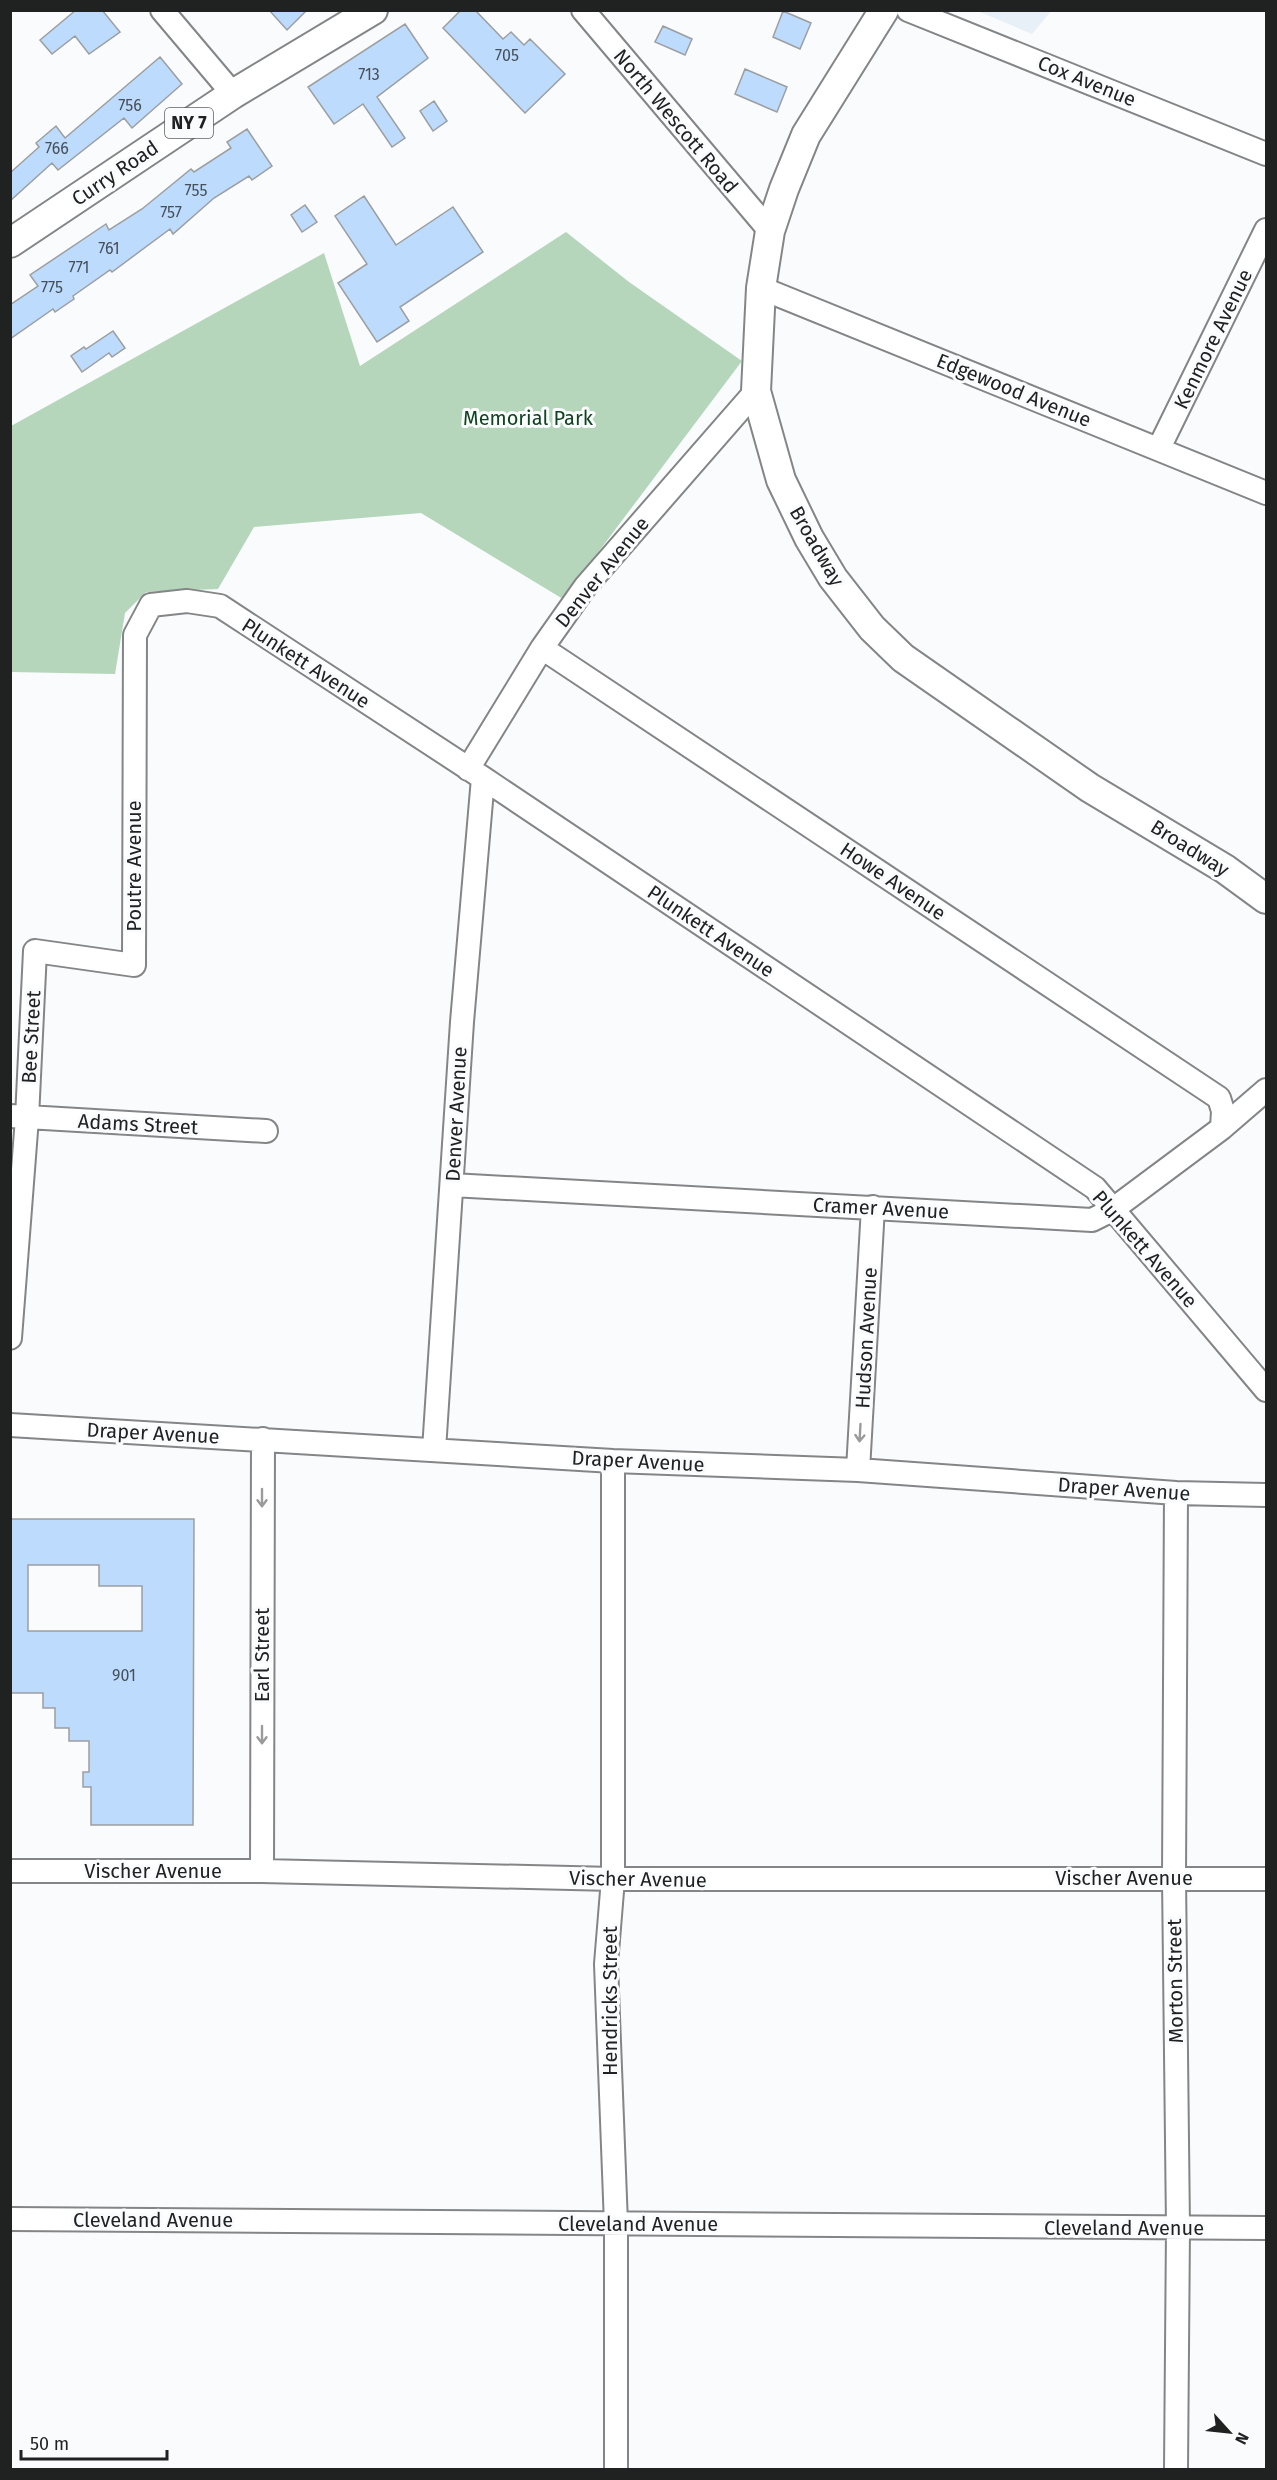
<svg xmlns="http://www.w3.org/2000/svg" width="1277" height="2480" viewBox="0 0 1277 2480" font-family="'Fira Sans',sans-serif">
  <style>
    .built { fill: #e7eff7 }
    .green { fill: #b5d6ba }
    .building { fill: #bddbfd; stroke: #9c9ea0; stroke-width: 1.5; fill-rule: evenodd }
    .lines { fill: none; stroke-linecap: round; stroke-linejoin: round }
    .minor-casing { stroke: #848587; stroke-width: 26 }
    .major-casing { stroke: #848587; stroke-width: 32 }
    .minor { stroke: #fff; stroke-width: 22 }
    .major { stroke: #fff; stroke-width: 28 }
    .oneway { stroke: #9b9b9b }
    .labels { text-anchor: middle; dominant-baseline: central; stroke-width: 6; stroke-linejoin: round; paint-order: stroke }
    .number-label { font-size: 16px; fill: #475058 }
    .shield { fill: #f9fbfd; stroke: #616263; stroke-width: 1.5 }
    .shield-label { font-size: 18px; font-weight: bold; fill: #202121 }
    .street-label { font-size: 20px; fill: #202121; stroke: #f9fbfd }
    .park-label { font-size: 20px; fill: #10431f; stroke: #f9fbfd }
  </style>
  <rect width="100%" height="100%" fill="#f9fbfd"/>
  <path class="built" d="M978,11H1051L1032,34Z"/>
  <path class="green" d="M566,232L629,282L742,361L563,599L421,513L254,527L218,589L146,592L125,613L115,674L11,672V426L324,253L360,366Z"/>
  <path class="building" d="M76,10H102L120,32L89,54L75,36L52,54L40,40Z
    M269,10H307L287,30Z
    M461,10H475L503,39L511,32L524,45L530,39L565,74L525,113L443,28Z
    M783,11L811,23L800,49L773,37Z
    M405,24L428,58L377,97L405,138L392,147L363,104L334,124L308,87Z
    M663,26L692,39L685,55L655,42Z
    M160,57L182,84L132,128L124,118L58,170L52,163L10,201L11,172L39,147L36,143L56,126L65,138Z
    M745,69L787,87L777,112L735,94Z
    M434,101L447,121L433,131L420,111Z
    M247,129L272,166L252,180L249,176L214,198L173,234L170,229L112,272L110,270L73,296L74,299L55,312L53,309L10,339V305L38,286L30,275L106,224L109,230L142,209L191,169L194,172L231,148L227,142Z
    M364,196L396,245L453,207L483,252L400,307L409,321L377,342L338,283L367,264L335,216Z
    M305,205L317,222L302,232L291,215Z
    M113,331L125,348L112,357L109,353L82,372L71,356L84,347L86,349Z
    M10,1519H194L193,1825H91V1787H83V1772H89V1741H69V1728H55V1708H43V1693H11ZM28,1565H99V1586H142V1631H28Z"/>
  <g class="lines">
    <defs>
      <path id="minor" d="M162,10L233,94
        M583,10L770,231
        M908,10L1266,154
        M761,288L1266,493
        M1159,448L1266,230
        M542,648L1219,1098L1223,1111L1222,1128
        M468,769L542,648L585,587L756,391
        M10,1116L266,1131
        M452,1185L1092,1220L1112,1210L1222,1128L1266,1090
        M10,1338L27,1118L35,951L134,965L135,635L151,605L187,601L220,606L483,778L1095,1188L1266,1390
        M10,1425L613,1461L858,1470L1176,1493L1266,1495
        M434,1450L462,1022L483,778
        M613,1461V1879L606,1964L616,2224V2470
        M858,1470L873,1207
        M10,1871H262L613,1879H1266
        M262,1871L263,1439
        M10,2219L1266,2228
        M1176,2470L1178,2228L1174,1878L1176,1493"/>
      <path id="major" d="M884,10L806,135L784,189L770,231L761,288L756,391L781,480L809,538L833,578L872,628L903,658L1090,788L1225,869L1266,899
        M10,243L233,94L373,10"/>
    </defs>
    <use href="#minor" class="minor-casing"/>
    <use href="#major" class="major-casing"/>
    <use href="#minor" class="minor"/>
    <use href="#major" class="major"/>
  </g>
  <defs><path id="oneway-shaft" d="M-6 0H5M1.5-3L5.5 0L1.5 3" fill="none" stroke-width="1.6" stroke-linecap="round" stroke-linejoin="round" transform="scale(1.5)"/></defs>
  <g class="oneway">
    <use href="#oneway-shaft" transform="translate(860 1433) rotate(93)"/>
    <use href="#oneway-shaft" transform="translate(262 1498) rotate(90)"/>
    <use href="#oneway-shaft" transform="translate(262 1735) rotate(90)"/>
  </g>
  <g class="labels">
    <g class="number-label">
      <text x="507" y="55">705</text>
      <text x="369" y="74">713</text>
      <text x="130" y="105">756</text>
      <text x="57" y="148">766</text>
      <text x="196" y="190">755</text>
      <text x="171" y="212">757</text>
      <text x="109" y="248">761</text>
      <text x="79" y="267">771</text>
      <text x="52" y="287">775</text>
      <text x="124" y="1675">901</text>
    </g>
    <rect class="shield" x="165" y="108" width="48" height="30" rx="4.5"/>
    <g class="shield-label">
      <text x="189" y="123">NY 7</text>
    </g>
    <g class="street-label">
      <text transform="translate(1087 81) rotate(22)">Cox Avenue</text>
      <text transform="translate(676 121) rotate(50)">North Wescott Road</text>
      <text transform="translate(115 173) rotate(-34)">Curry Road</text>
      <text transform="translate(1213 339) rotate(-64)">Kenmore Avenue</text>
      <text transform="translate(1014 390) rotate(22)">Edgewood Avenue</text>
      <text transform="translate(817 546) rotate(60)">Broadway</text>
      <text transform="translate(602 572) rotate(-51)">Denver Avenue</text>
      <text transform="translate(306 663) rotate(33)">Plunkett Avenue</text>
      <text transform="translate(1190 848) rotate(32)">Broadway</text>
      <text transform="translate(134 866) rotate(-90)">Poutre Avenue</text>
      <text transform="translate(893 881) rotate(34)">Howe Avenue</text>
      <text transform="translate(711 931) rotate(34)">Plunkett Avenue</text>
      <text transform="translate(31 1037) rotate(-87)">Bee Street</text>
      <text transform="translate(456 1114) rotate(-87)">Denver Avenue</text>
      <text transform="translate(138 1124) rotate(3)">Adams Street</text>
      <text transform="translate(881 1208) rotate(3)">Cramer Avenue</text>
      <text transform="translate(1145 1249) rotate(49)">Plunkett Avenue</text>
      <text transform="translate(866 1338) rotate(-87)">Hudson Avenue</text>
      <text transform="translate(153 1433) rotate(3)">Draper Avenue</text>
      <text transform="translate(638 1461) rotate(3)">Draper Avenue</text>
      <text transform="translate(1124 1489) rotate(4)">Draper Avenue</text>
      <text transform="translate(262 1655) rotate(-90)">Earl Street</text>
      <text x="153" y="1871">Vischer Avenue</text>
      <text x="1124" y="1878">Vischer Avenue</text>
      <text transform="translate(638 1879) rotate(1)">Vischer Avenue</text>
      <text transform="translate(1175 1981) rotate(-91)">Morton Street</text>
      <text transform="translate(610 2001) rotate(-90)">Hendricks Street</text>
      <text x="153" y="2220">Cleveland Avenue</text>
      <text x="638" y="2224">Cleveland Avenue</text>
      <text x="1124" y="2228">Cleveland Avenue</text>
    </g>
    <g class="park-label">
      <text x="528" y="418">Memorial Park</text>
    </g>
  </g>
  <rect width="1277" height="2480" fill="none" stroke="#202121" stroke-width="24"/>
  <g transform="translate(1229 2432) rotate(117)" stroke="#f9fbfd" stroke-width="4.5" paint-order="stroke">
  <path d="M0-4.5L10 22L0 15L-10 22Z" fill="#202121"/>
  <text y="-9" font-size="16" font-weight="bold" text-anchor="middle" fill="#202121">N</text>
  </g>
  <path d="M21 2450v9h146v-9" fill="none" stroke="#202121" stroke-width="3"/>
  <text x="30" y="2450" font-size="18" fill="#202121" stroke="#f9fbfd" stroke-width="4.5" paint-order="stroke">50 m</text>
</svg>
